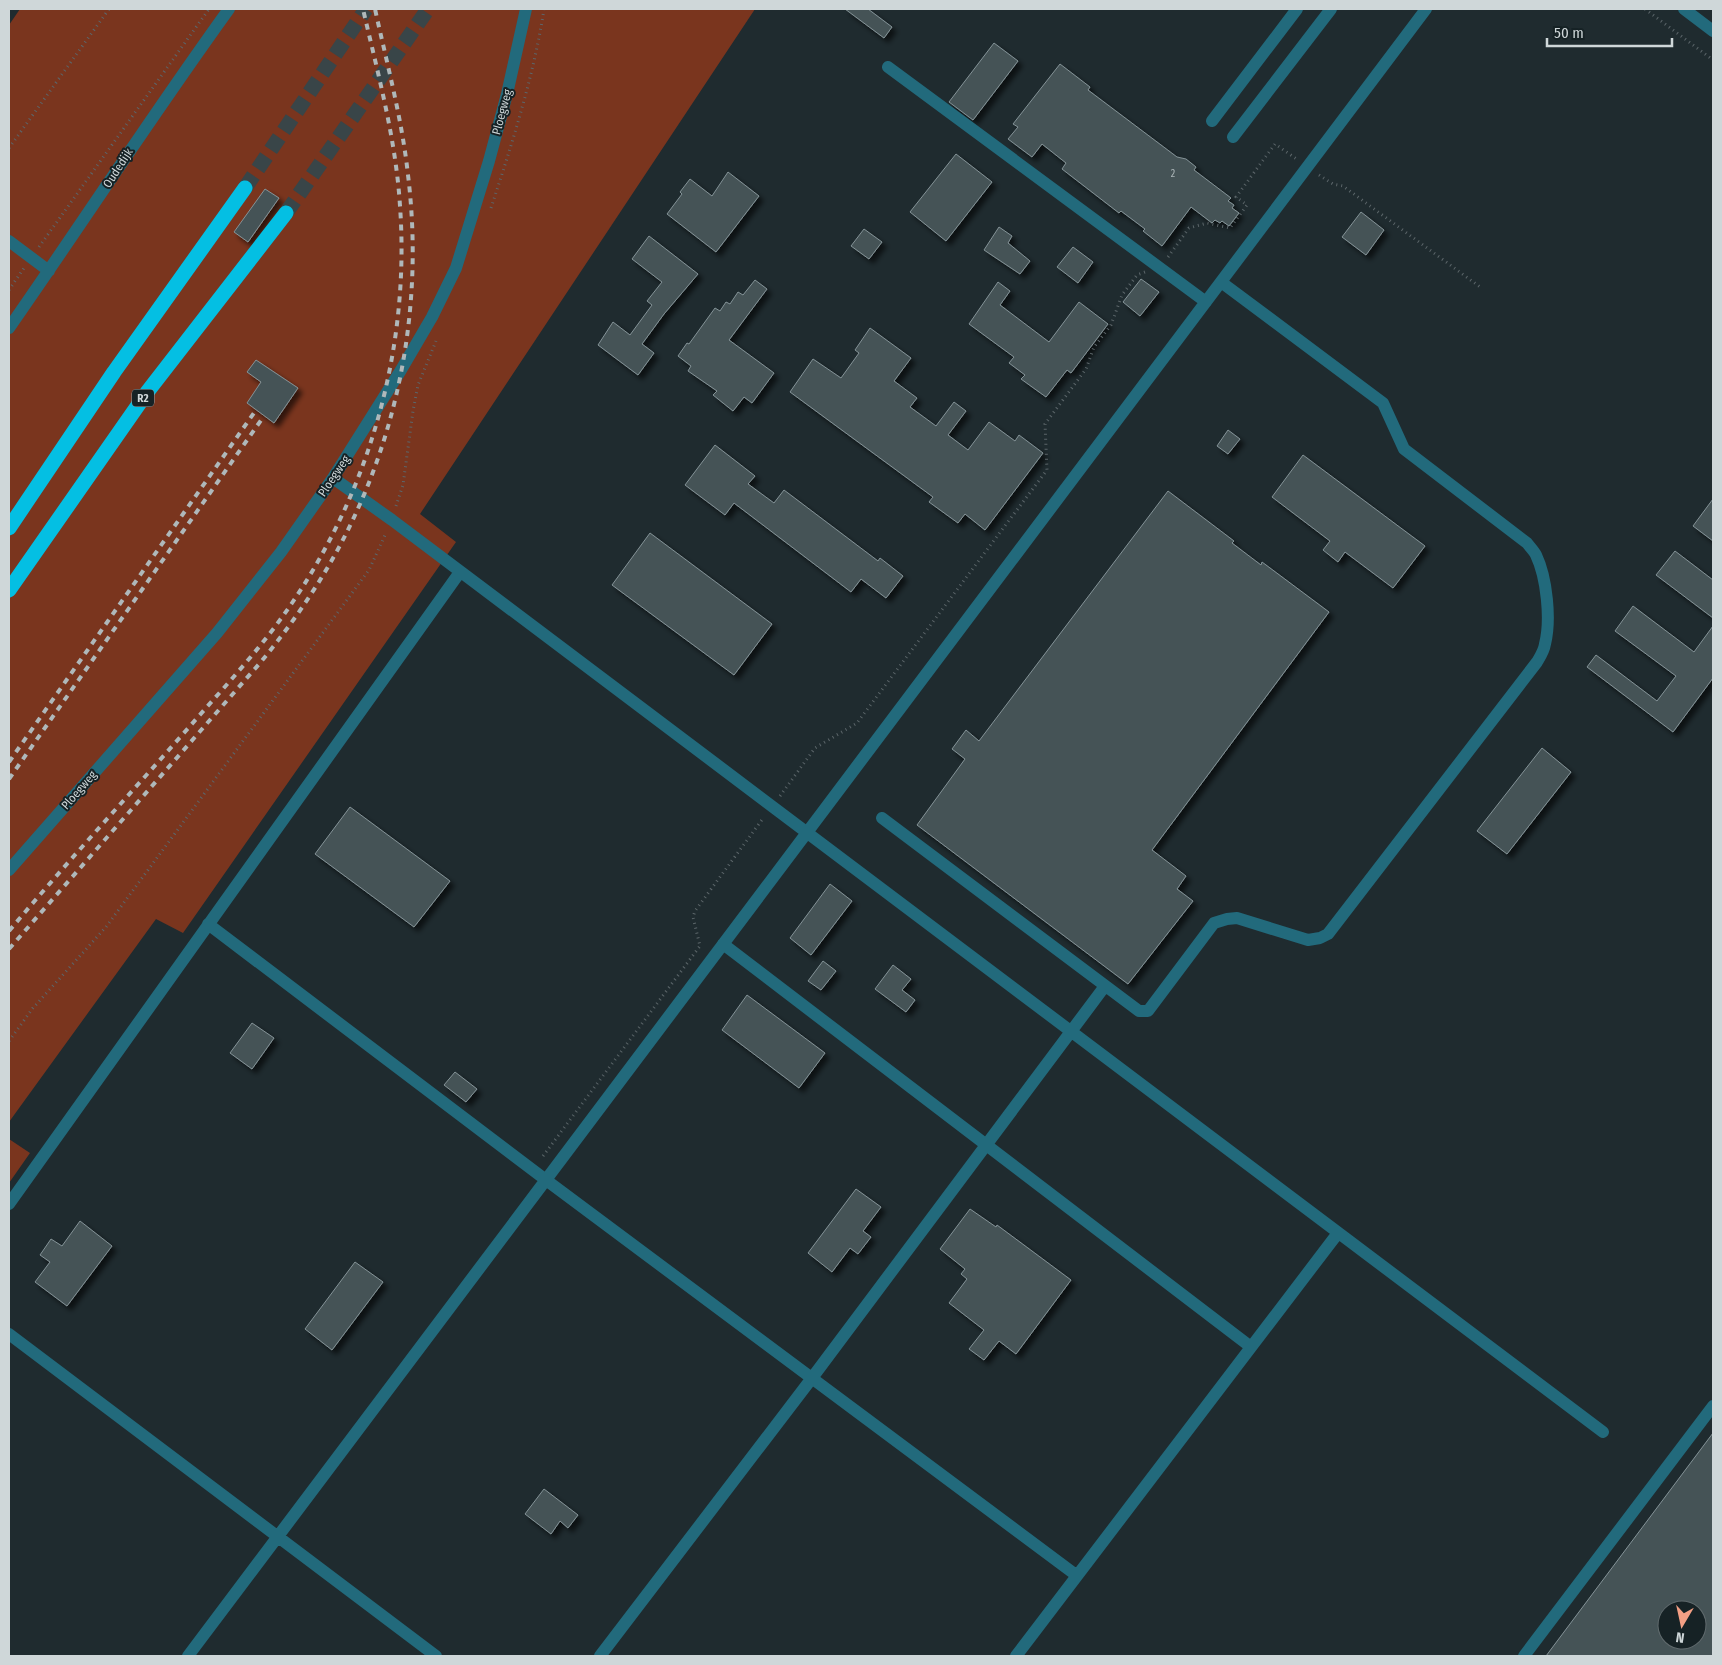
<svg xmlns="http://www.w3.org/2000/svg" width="1722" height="1665" viewBox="0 0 1722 1665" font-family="'Fira Sans Condensed',sans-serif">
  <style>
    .green { fill: #7a351e }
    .building { fill: #455256; stroke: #849397; fill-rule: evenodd; filter: url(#shadow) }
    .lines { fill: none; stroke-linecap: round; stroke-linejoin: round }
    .highway-tunnel { stroke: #394548; stroke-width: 15; stroke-dasharray: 15 8; stroke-linecap: butt }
    .path { stroke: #5c666a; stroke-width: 3; stroke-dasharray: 1 4; stroke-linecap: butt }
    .minor { stroke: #226a7c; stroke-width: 12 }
    .highway { stroke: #04bfe3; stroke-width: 15 }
    .rail { stroke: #afb8ba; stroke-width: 4; stroke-dasharray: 6 6; stroke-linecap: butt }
    .labels { text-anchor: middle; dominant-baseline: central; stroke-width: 4; stroke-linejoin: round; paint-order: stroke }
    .number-label { font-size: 10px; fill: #acb6b8 }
    .shield { fill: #162225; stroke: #98a1a3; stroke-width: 1 }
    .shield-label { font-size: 11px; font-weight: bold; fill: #cfd7d9 }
    .street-label { font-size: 12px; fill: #cfd7d9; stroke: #162225 }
  </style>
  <defs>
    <filter id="shadow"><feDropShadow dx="4.5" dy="4.5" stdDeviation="2.5" flood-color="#0009"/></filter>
  </defs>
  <rect width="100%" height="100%" fill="#1f2b2f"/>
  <path class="green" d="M20,9H755L420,514L456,542L183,933L156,919L9,1122V25Z
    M9,1139L30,1153L9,1183Z"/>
  <path class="building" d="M845,9H868L892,27L884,38Z
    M994,43L1018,61L973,120L949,102Z
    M1060,64L1090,87L1088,90L1177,157L1186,159L1196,167L1194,170L1231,198L1228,201L1234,205L1232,208L1239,213L1229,226L1222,221L1220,223L1215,220L1212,223L1191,207L1162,246L1143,231L1145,229L1121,211L1119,213L1062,169L1066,163L1042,144L1032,157L1008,139L1018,127L1013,124Z
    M956,154L992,182L946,241L910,212Z
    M728,172L759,196L716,252L667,214L682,194L680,192L690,179L712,196Z
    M265,189L279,198L248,242L234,232Z
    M1361,212L1384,230L1366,255L1342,237Z
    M999,227L1012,236L1008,243L1030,261L1020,274L984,250Z
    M864,229L882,242L869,259L851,246Z
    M649,236L698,274L664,314L642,344L654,353L638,375L598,345L613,322L630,335L652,305L647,301L662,282L632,259Z
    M1073,247L1093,262L1078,283L1057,267Z
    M1141,279L1159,292L1140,316L1123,302Z
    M755,280L767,289L729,340L774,373L752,403L744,397L733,411L713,395L717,391L688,371L691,366L678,356L687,343L689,344L715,308L720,311L726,302L730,304L738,292L743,295Z
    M998,282L1010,291L1000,305L1049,342L1079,302L1108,324L1071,373L1067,370L1046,397L1021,379L1025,375L1009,363L1014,357L969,324Z
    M870,328L911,358L894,381L917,398L910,407L936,426L954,402L966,411L948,435L968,450L989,422L1015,441L1019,435L1043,453L985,530L965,514L958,523L929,502L933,497L790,392L813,359L841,378L859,353L855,350Z
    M256,360L298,388L274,423L247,403L261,382L247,372Z
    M1228,430L1240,439L1228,454L1217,446Z
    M715,445L755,476L748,484L774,503L784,490L878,561L880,558L903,576L886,598L861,579L851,592L734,503L725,515L685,485Z
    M1303,455L1425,546L1393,588L1345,552L1338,562L1323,550L1330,541L1272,497Z
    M1168,491L1234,541L1232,543L1261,565L1262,562L1329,612L1152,850L1186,876L1177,889L1193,901L1128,984L917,825L965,759L952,749L966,730L979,741Z
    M1713,499V541L1693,526Z
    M650,533L772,624L734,675L612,585Z
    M1675,551L1713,580V618L1656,575Z
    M1633,606L1694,652L1713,626V678L1673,732L1587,667L1596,655L1657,701L1676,676L1615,631Z
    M1542,748L1571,772L1507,854L1477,831Z
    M350,807L450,881L414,927L315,854Z
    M830,884L852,901L811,955L790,938Z
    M823,961L836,971L821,990L808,981Z
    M893,965L911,979L902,990L915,1000L906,1012L875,989Z
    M747,995L825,1053L799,1088L722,1030Z
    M252,1023L274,1038L252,1069L230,1053Z
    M455,1072L477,1089L466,1102L444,1085Z
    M856,1189L881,1207L863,1231L871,1237L858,1254L850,1248L832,1272L808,1253Z
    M970,1209L996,1227L997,1225L1071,1280L1016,1354L999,1341L984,1360L969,1349L984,1330L949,1303L967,1279L961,1274L965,1269L940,1249Z
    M80,1221L112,1246L67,1306L35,1282L50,1262L40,1255L51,1239L62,1246Z
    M355,1262L383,1282L332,1350L305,1329Z
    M1713,1433V1656H1546ZM1667,1610H1697V1640H1667Z
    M544,1489L578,1515L568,1528L560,1521L551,1534L525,1514Z"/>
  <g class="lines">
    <path class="highway-tunnel" d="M245,188L366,9
      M286,213L428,9"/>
    <path class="path" d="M1645,9L1713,60
      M9,148L109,9
      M1319,175L1333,184L1343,186L1480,287
      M491,208C512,144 534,75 544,9
      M39,247L209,9
      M1168,257L1189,228L1207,223L1230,228L1247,205L1236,197L1275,144L1298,160
      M9,290L24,268
      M396,506L403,485L413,411L418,385L436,341
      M780,796L815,748L857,723L1047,470L1045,424L1086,369L1094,347L1111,325L1122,295L1137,275L1145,272
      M9,1041L33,1008L106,927L369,570L386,533
      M543,1156L700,946L693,917L695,911L764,817"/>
    <path class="minor" d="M1684,9L1713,31
      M888,67L1206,302
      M1212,121L1297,9
      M1233,137L1331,9
      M9,241L49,271
      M9,328C83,222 153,114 229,9
      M333,478L392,520L1603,1432
      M882,818L1139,1011H1148L1214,923L1227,919L1237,918L1308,940L1320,938L1328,934L1537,662C1540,657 1544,651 1545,644C1551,620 1547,578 1536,555C1534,551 1530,547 1527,543L1404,449L1383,403L1221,282
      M9,870L217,633L281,552L333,478L401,370L432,317L456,268L489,161L507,94L526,9
      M208,924L546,1180L1076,1575
      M723,944L1251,1347
      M9,1204L460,572
      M9,1334L436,1656
      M188,1656L1426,9
      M600,1656L812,1378L1105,986
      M1016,1656L1338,1233
      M1524,1656L1713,1406"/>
    <path class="highway" d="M9,528L114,372L245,188
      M9,590L148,391L286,213"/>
    <path class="rail" d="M9,762L256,410
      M9,779L264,416
      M9,931C68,861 130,794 191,725C226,685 263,646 292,603C371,487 410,346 400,206C396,140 378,74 363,9
      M9,949L260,663C289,628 315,591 337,551C399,437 424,305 408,175C402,119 387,64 375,9"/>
  </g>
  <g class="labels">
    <g class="number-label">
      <text x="1173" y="174">2</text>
    </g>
    <rect class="shield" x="132" y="389.5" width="22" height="17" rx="4"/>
    <g class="shield-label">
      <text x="143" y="398">R2</text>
    </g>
    <g class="street-label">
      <text transform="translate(502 112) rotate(-75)">Ploegweg</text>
      <text transform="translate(118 168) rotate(-57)">Oudedijk</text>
      <text transform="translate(334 476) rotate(-56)">Ploegweg</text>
      <text transform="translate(79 790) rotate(-49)">Ploegweg</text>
    </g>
  </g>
  <rect width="1722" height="1665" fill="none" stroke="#cfd7d9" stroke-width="20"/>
  <g transform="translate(1682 1625) rotate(189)"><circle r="24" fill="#162225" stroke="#606a6d"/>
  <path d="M0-4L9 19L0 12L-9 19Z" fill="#f39f84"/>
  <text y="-8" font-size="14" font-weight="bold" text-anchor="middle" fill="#cfd7d9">N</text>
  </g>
  <path d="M1547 38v8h125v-8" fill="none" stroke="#cfd7d9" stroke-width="2.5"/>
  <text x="1554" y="38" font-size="15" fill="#cfd7d9" stroke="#162225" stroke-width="4" paint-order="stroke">50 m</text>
</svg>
